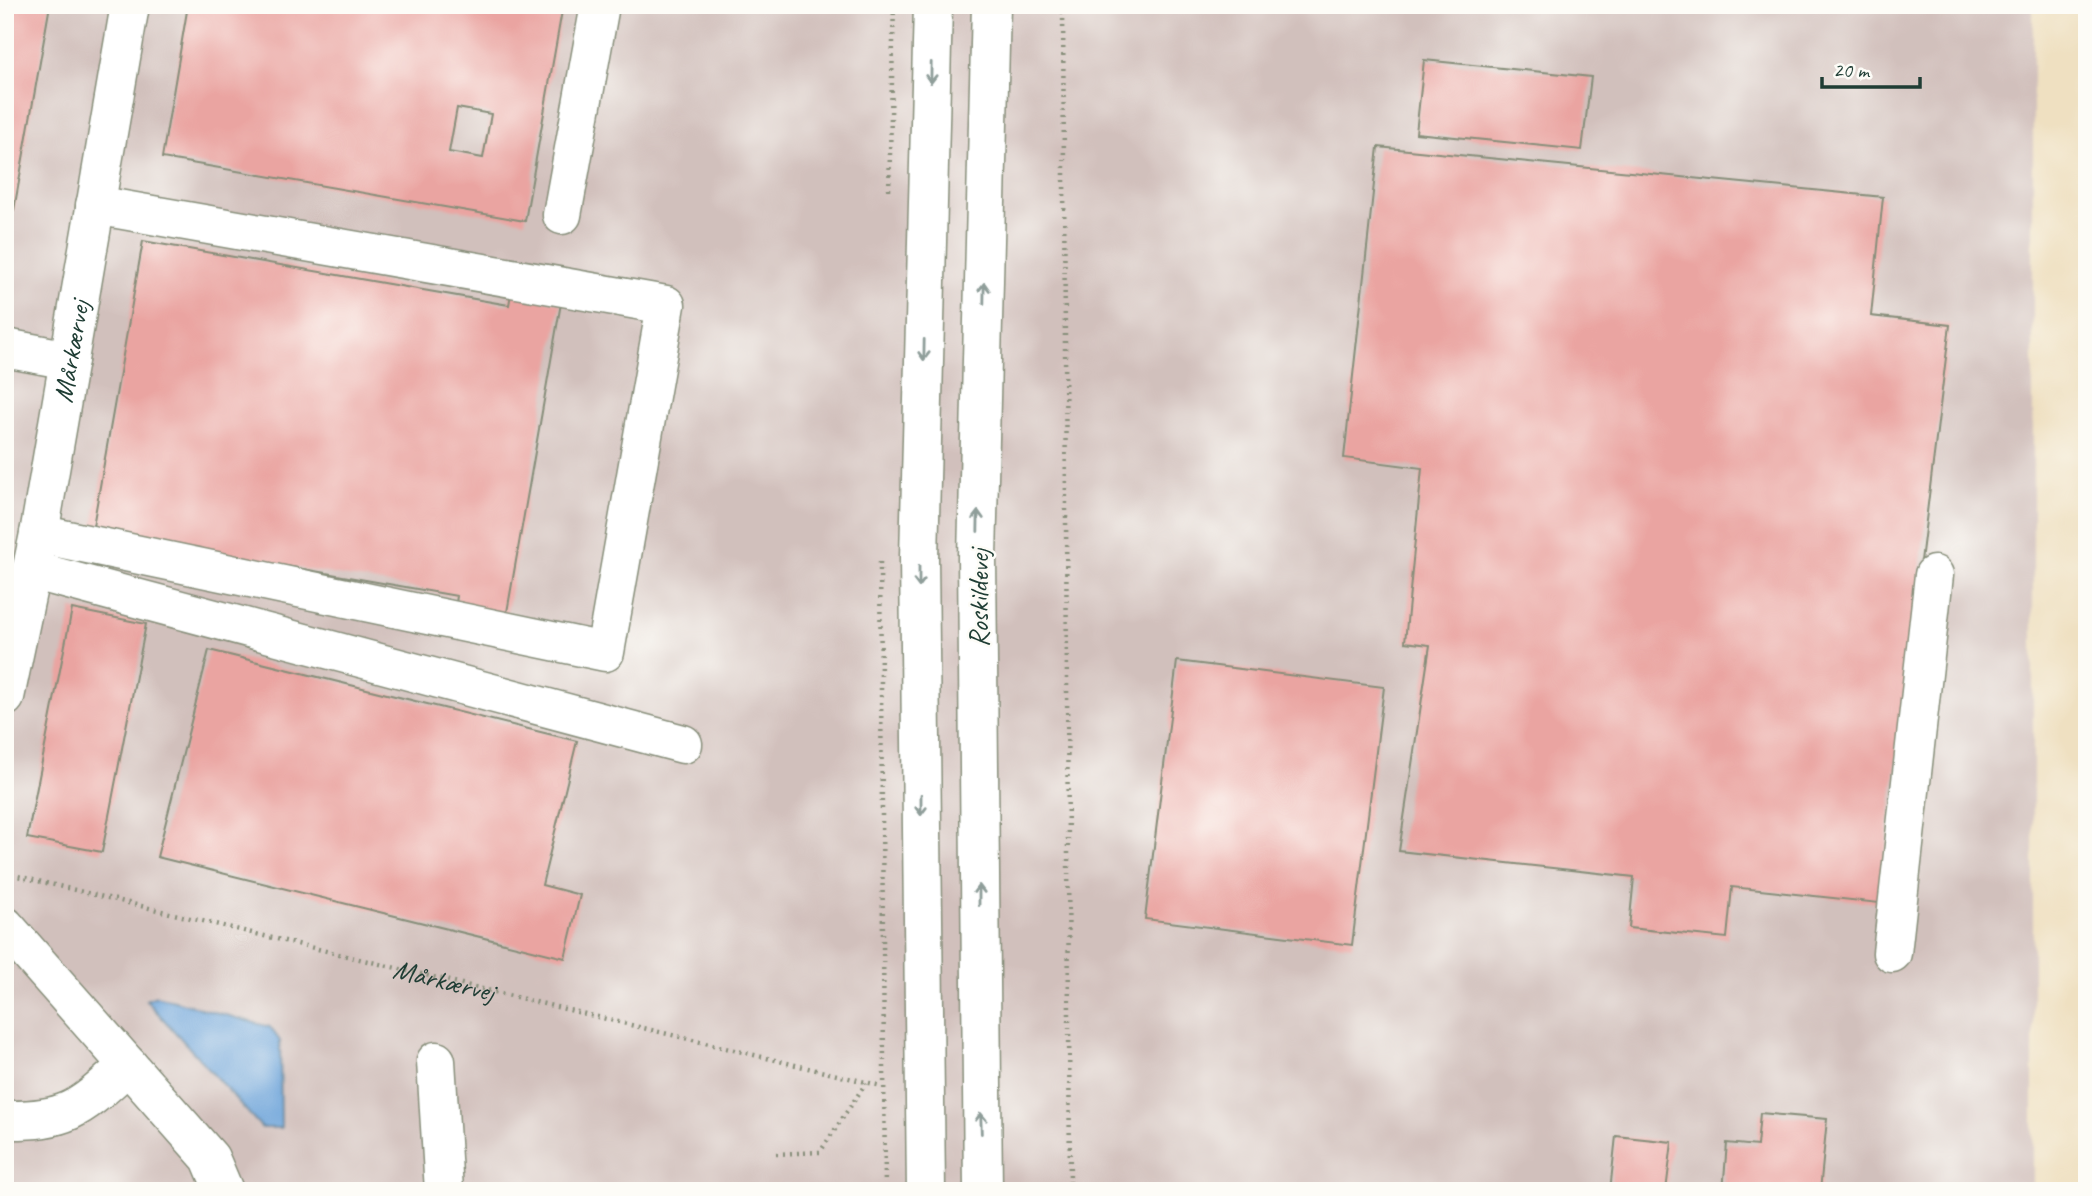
<svg xmlns="http://www.w3.org/2000/svg" width="2092" height="1196" viewBox="0 0 2092 1196" font-family="Caveat,sans-serif">
  <style>
    .industrial { fill: #d1c0bc }
    .water { fill: #6ba2d9; stroke: #457086; stroke-width: 2 }
    .building { fill: #eaa4a1; fill-rule: evenodd }
    .lines { fill: none; stroke-linecap: round; stroke-linejoin: round }
    .minor-casing { stroke: #878e7a; stroke-width: 41 }
    .major-casing { stroke: #878e7a; stroke-width: 41 }
    .path { stroke: #878e7a; stroke-width: 4.5; stroke-dasharray: 2 5; stroke-linecap: butt }
    .minor { stroke: #fff; stroke-width: 38 }
    .major { stroke: #fff; stroke-width: 38 }
    .oneway { stroke: #8f9e9a }
    .labels { text-anchor: middle; dominant-baseline: central; stroke-width: 5; stroke-linejoin: round; paint-order: stroke }
    .street-label { font-size: 28px; fill: #1f3d34; stroke: #fdfcf7 }
  </style>
  <rect width="100%" height="100%" fill="#fdfcf7"/>
  <filter id="ink" filterUnits="userSpaceOnUse"><feTurbulence type="fractalNoise" baseFrequency=".0143" numOctaves="2"/><feDisplacementMap in="SourceGraphic" scale="14" xChannelSelector="R" yChannelSelector="G"/><feConvolveMatrix kernelMatrix="1 2 1 2 8 2 1 2 1" color-interpolation-filters="sRGB"/></filter>
  <filter id="wash" filterUnits="userSpaceOnUse"><feTurbulence type="fractalNoise" baseFrequency=".00686" numOctaves="4" result="noise"/><feDisplacementMap in="SourceGraphic" scale="28" xChannelSelector="R" yChannelSelector="G"/><feGaussianBlur stdDeviation="1.57" result="paint"/><feColorMatrix in="noise" values="0 0 0 0 0 0 0 0 0 0 0 0 0 0 0 0 0 1.4 0 .05"/><feComposite in="paint" operator="in"/></filter>
  <g filter="url(#wash)">
    <rect width="100%" height="100%" fill="#efe0c1"/>
    <path class="industrial" d="M5,5H2033V1191H5Z"/>
    <path class="water" d="M156,996L270,1027L280,1041L281,1128H262L146,1000Z"/>
    <g id="blocks">
      <path class="building" d="M5,5H50L14,210L5,208Z
        M188,5H563L525,221L162,158ZM457,108L491,114L483,158L449,152Z
        M1424,60L1591,77L1582,150L1416,133Z
        M1378,147L1883,197L1871,316L1950,325L1879,903L1732,887L1727,938L1629,928L1634,877L1399,851L1430,645L1405,642L1422,468L1344,458Z
        M143,241L509,305L511,294L561,303L506,618L455,609L457,596L92,532Z
        M72,609L146,624L102,852L27,838Z
        M209,650L577,741L542,885L580,895L565,958L157,857Z
        M1177,661L1384,687L1352,945L1145,919Z
        M1760,1113L1827,1119L1820,1191H1723L1727,1143L1757,1146Z
        M1616,1136L1672,1142L1666,1191H1610Z"/>
    </g>
  </g>
  <g filter="url(#ink)">
    <use href="#blocks" fill-opacity="0" stroke="#878e7a" stroke-width="2"/>
    <g class="lines">
      <defs>
        <g id="minor">
          <path d="M562,215L600,5"/>
          <path d="M5,348L69,360"/>
          <path d="M39,534L605,652L666,305L95,205"/>
          <path d="M31,570L683,744"/>
          <path id="s2" d="M5,697L39,534L130,5"/>
          <path d="M5,926L210,1158L224,1191"/>
          <path d="M1892,953L1934,575"/>
          <path d="M436,1061L444,1191"/>
          <path d="M5,1120C71,1121 81,1107 128,1065"/>
        </g>
        <path id="major" d="M926,1191L919,558L933,5
          M983,1191L977,557L991,5"/>
      </defs>
      <use href="#minor" class="minor-casing"/>
      <use href="#major" class="major-casing"/>
      <g class="path">
        <path d="M1063,5L1070,1191"/>
        <path d="M889,190L894,5"/>
        <path d="M880,562L885,1191"/>
        <path id="s1" d="M5,873L882,1086"/>
        <path d="M776,1154L820,1152L866,1083"/>
      </g>
      <use href="#minor" class="minor"/>
      <use href="#major" class="major"/>
    </g>
    <defs><path id="oneway-shaft" d="M-6 0H5M1.5-3L5.5 0L1.5 3" fill="none" stroke-width="1.6" stroke-linecap="round" stroke-linejoin="round" transform="scale(1.75)"/></defs>
    <g class="oneway">
      <use href="#oneway-shaft" transform="translate(931 73) rotate(91)"/>
      <use href="#oneway-shaft" transform="translate(984 293) rotate(-89)"/>
      <use href="#oneway-shaft" transform="translate(924 350) rotate(91)"/>
      <use href="#oneway-shaft" transform="translate(978 521) rotate(-89)"/>
      <use href="#oneway-shaft" transform="translate(919 577) rotate(90)"/>
      <use href="#oneway-shaft" transform="translate(921 805) rotate(90)"/>
      <use href="#oneway-shaft" transform="translate(979 895) rotate(-90)"/>
      <use href="#oneway-shaft" transform="translate(981 1123) rotate(-92)"/>
    </g>
  </g>
  <g class="labels">
    <g class="street-label">
      <text stroke="none"><textPath href="#s2" startOffset="352">Mårkærvej</textPath></text>
      <text transform="translate(978 598) rotate(-90)">Roskildevej</text>
      <text stroke="none"><textPath href="#s1" startOffset="452">Mårkærvej</textPath></text>
    </g>
  </g>
  <rect width="2092" height="1196" fill="none" stroke="#fdfcf7" stroke-width="28"/>
  <path d="M1822 77v10h98v-10" fill="none" stroke="#1f3d34" stroke-width="3.5"/>
  <text x="1833" y="77" font-size="21" fill="#1f3d34" stroke="#fdfcf7" stroke-width="5" paint-order="stroke">20 m</text>
</svg>
